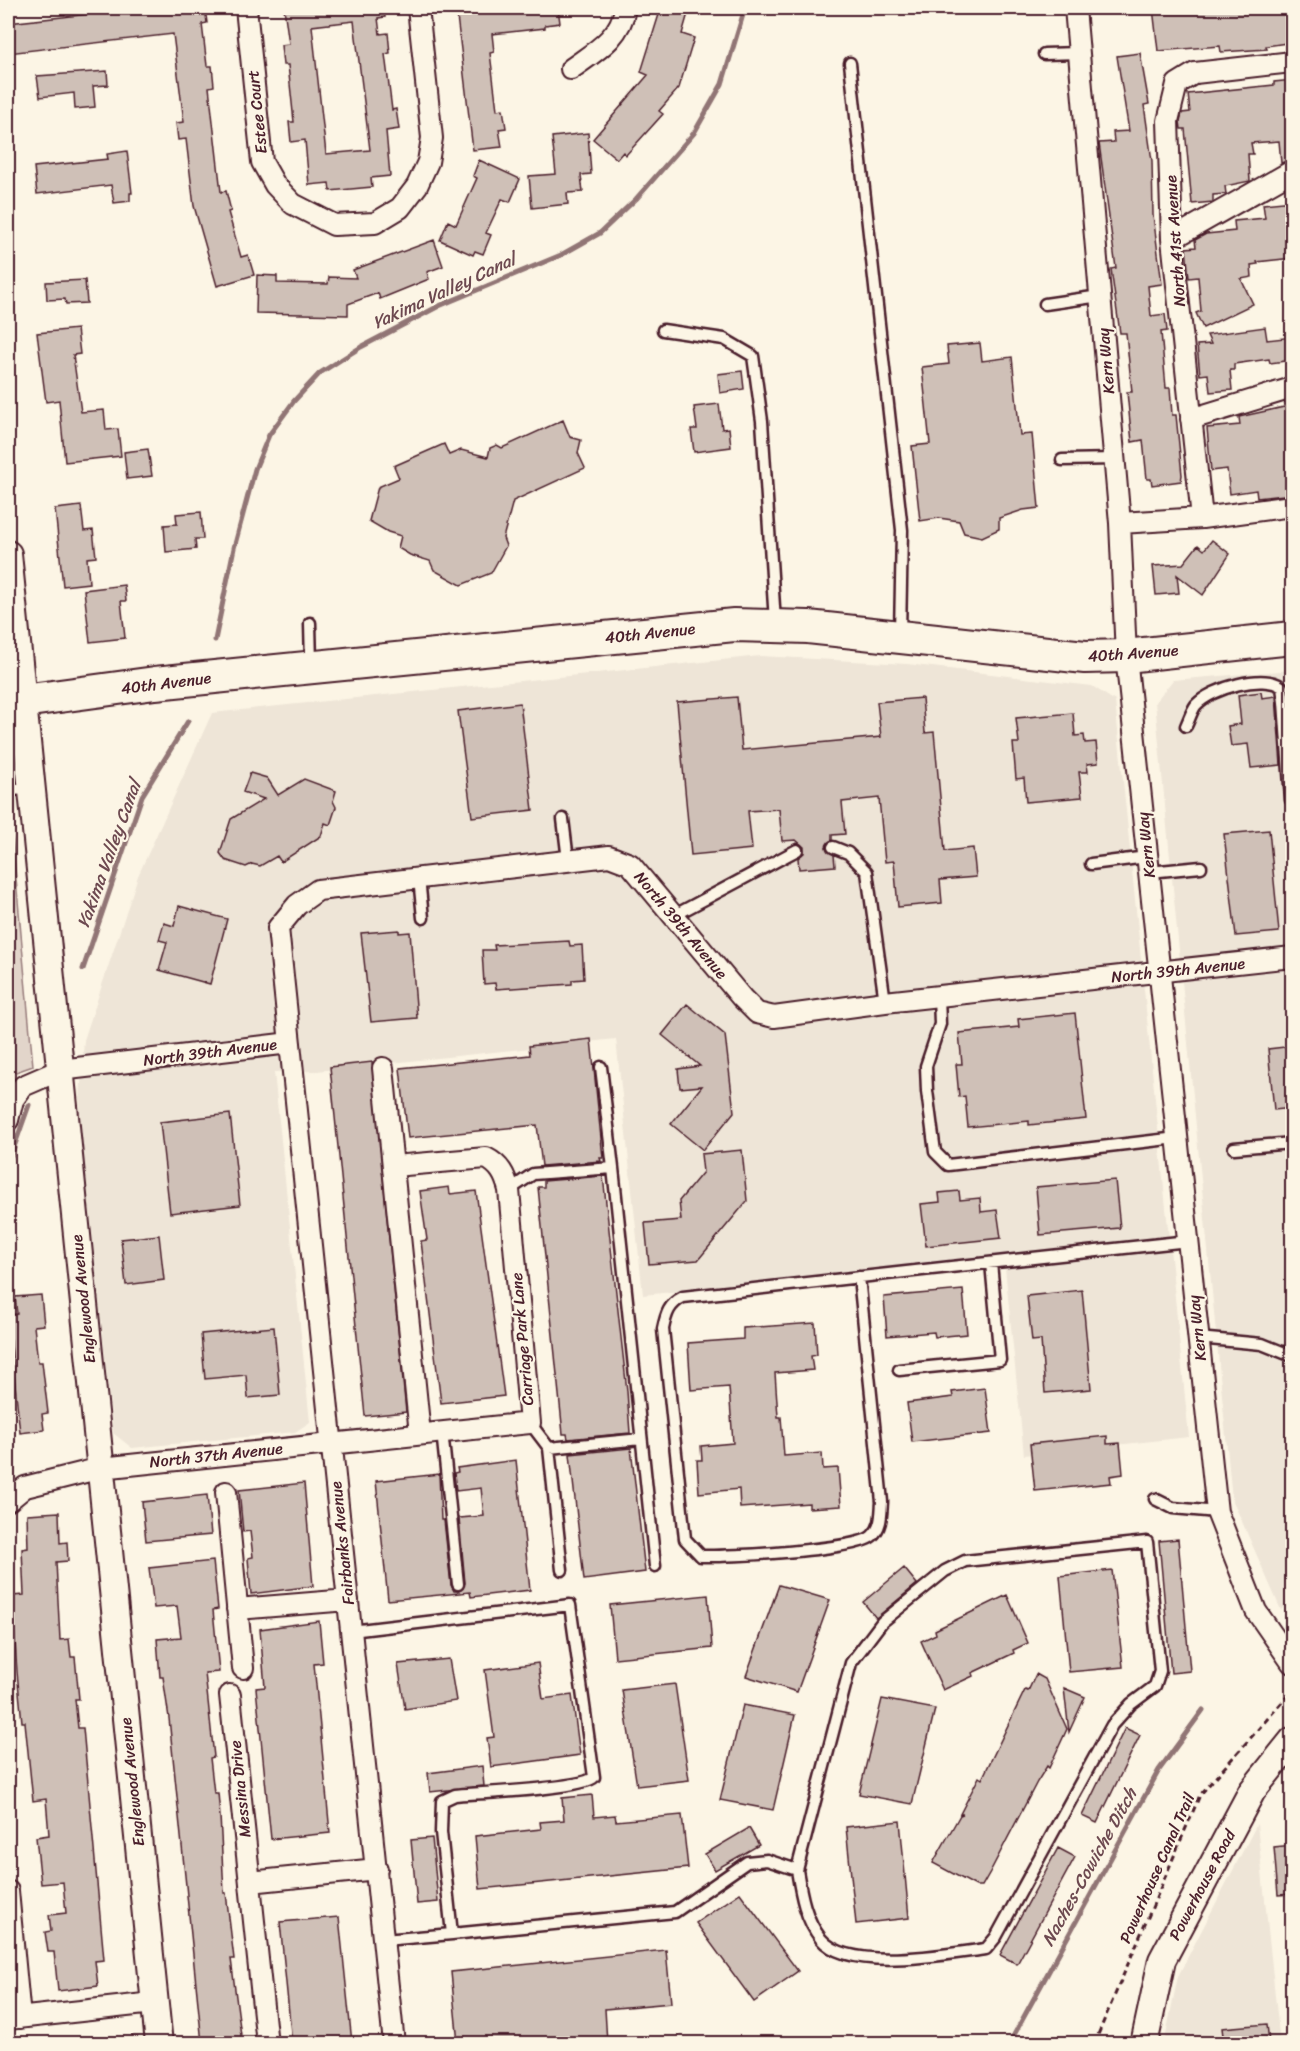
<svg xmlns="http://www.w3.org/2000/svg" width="1300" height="2051" viewBox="0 0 1300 2051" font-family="Sriracha,sans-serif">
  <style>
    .built { fill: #eee5d7 }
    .green { fill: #e2d5ca; stroke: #967a7a; stroke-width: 1.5 }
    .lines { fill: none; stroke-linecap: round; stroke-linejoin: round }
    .stream { stroke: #917474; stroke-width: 5 }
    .building { fill: #cfc0b7; stroke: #4a1f2b; stroke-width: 1.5; fill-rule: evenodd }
    .service-casing { stroke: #4a1f2b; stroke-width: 15 }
    .minor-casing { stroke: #4a1f2b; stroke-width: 24 }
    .tertiary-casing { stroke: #4a1f2b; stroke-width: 30 }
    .primary-casing { stroke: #4a1f2b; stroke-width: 36 }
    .path { stroke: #4a1f2b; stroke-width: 3; stroke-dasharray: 6 4.5; stroke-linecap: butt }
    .service { stroke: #fcf5e5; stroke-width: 10 }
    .minor { stroke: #fcf5e5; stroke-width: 20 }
    .tertiary { stroke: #fcf5e5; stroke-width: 26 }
    .primary { stroke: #fcf5e5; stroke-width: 32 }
    .labels { text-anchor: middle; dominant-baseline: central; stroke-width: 4.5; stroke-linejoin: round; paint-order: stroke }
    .street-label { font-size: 16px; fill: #4a1f2b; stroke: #fcf5e5 }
    .water-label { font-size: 18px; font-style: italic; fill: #6d4950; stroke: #fcf5e5 }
  </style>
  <rect width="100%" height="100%" fill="#fcf5e5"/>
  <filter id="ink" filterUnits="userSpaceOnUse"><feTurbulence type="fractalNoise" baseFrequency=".0167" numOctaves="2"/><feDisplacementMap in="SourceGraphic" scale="12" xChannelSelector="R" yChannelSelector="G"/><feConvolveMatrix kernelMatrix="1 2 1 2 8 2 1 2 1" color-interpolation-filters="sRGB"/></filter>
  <g filter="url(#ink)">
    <path class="built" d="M760,656L907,664L1092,686L1115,701L1189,1437L1024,1455L1004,1258L643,1295L616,1039L317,1071L274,1072L310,1422L295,1432L132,1448L113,1433L79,1113L84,1040L138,876L212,713Z
      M1292,670V1598L1281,1610L1232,1499L1155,702L1173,680Z
      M1257,1824L1280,2043L1164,2044L1178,1976Z"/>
    <path class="green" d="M8,791L33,1066L10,1074L8,1082Z"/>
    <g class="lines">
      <path class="stream" d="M215,640L234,548L255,469L269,435L294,401L320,373L361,347L439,306L561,255L600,233L636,199L694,133L722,84L745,8
        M83,969L142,796L188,721
        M8,1164L29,1105
        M1009,2044L1159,1770L1203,1710"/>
    </g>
    <path class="building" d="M144,8H205L207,23L202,24L207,66H212L214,86L209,87L221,192L226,191L231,211L228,212L241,257L248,255L254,275L217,286L194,206L186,139L178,140L176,123L184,122L173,34L8,53V23Z
      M284,8H384L385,17L378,18L380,34L388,33L390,53L385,54L392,110L396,109L399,129L386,131L390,176L371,178L372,187L330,191L329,183L309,185L305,140L291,142L289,122H294L288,65H283L281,45L289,44ZM354,21L370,150L326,154L312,26Z
      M456,8H558L560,23L545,25V28L492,34L494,52L490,53L497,110L503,109L506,128L499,129L502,147L473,150Z
      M661,8L689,10L682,34L694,38L679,88L659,111L663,114L626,155L623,152L617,159L593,139L648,75L641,72Z
      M1153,8H1293V42L1266,46L1267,49L1221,52L1220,46L1158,51Z
      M1140,53L1149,104L1144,105L1152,161L1153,215L1162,284L1148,286L1151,316L1165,314L1167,331L1161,332L1166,388H1170L1172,415H1176L1182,475L1181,481L1152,485L1151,479H1147L1143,440L1132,442L1127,392H1132L1126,333H1120L1111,269L1116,268L1099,143L1114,142L1113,132L1129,131L1117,56Z
      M107,71L108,85L93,86L95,107L75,109L74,93L40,97L37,76Z
      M1293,80V159L1281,163L1279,141L1251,143L1253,154H1248L1250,181L1225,186L1226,194L1213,195V202L1192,204L1185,129H1181L1180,121L1182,113L1190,112L1188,94L1274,85V82Z
      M588,133L591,174L581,175L583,192L567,193L568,204L532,208L529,176L556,174L552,137Z
      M127,151L132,193H130V201L114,203L111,185L37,194L34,167L108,159L107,154Z
      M479,160L520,179L510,202L502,199L486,233L491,235L483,254L475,251L473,255L440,240L448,221L456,225L477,178L473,176Z
      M1293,201V258L1257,262L1258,264L1251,265L1252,277L1241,279L1253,304L1203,328L1196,313L1201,311L1198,277L1189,278L1186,248L1196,247L1195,240L1206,234L1235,231L1234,221L1265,218L1263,204Z
      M434,240L443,266L427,272L429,279L380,299L378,293L348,304V315L256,313L257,275L277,276V283L328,284L329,277L356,278L353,270Z
      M85,280L87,303L66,304L65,299L47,300L46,282Z
      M1265,327L1267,340L1293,337V360L1270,363L1269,359L1234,364V370H1230L1232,390L1210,392L1208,374L1200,375L1197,345L1211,344L1207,335Z
      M77,329L80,354L73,355L81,412L104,410L106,430L118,429L121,456L65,462L59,400L46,402L37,333Z
      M980,343L982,361L1012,357L1020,435L1032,434L1039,508L1023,510L999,518V529L982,537L964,533L959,521L939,518L920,521L912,446L930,444L922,367L949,364L947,346Z
      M742,371L744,389L720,393L718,374Z
      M719,404L722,429L729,428L731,447L694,452L691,429H697L694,407Z
      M1293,405V494L1257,498L1256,490L1230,494L1227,469L1211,471L1207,428L1240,425L1239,417Z
      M563,420L570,437L581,440L578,453L585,468L513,501L503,538L506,546L491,573L461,585L434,570L430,561L410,555L398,548L401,536L388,532L369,521L378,487L399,478L394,466L444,444L449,455L461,450L488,457L490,448L497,445L502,448Z
      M148,449L152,476L127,479L124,452Z
      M81,506L84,531L93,530L96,557L87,558L89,583L63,586L55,509Z
      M201,512L203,539H195L196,549L166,552L164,525L177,524L176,514Z
      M1212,540L1230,554L1203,595L1177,575L1179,593L1156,595L1153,566L1183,564L1198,545L1204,550Z
      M124,585L126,601H121L125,638L90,642L84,590Z
      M1261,692L1262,698L1276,696L1281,765L1251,768L1248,744L1231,746L1228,726L1241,724L1238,695Z
      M737,697L742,750L881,737L877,702L922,698L925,733L934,732L945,851L973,848L976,877L940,880L942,903L898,907L894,861L885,862L879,798L842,802L845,834L832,835V840L826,847L834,855L835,866L799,869L798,858L804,853V847L796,840L782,841L779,809L748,811L752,849L691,855L677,702Z
      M520,703L533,810L472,817L458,711Z
      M1073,713L1075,736L1084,735L1085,743L1096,742L1098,763L1087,764L1088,772H1079L1082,797L1026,802L1024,778L1016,779L1013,743H1019L1016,718Z
      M250,773L267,778L278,795L304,779L336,791L333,801L336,807L330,825L325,823L321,836L281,862L277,856L260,866L252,864L246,867L225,860L220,853L231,819L264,799L243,792Z
      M1269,830L1279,932L1236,936L1224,834Z
      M179,906L227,919L210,984L159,970L167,942L159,940L164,923L174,926Z
      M399,930V933L410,932L417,1018L371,1022L361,933Z
      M569,941L570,946L582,945L584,979L572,980V984L496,989L495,983L484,984L482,950H495L494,945Z
      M687,1004L725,1035L734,1112L703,1150L671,1124L702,1086L680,1088L678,1069L700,1066L662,1035Z
      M1075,1013L1086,1119L1029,1125V1121L968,1127L965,1096L959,1097L956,1064H962L959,1033L1019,1027L1018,1019Z
      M591,1039L603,1158H600L601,1161L542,1166L537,1125L408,1138L400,1068L530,1055L529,1046Z
      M1293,1046V1108L1274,1110L1268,1049Z
      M372,1062L406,1412L365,1416L330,1067Z
      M230,1114L240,1205L170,1213L160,1122Z
      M742,1150L747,1201L698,1260L649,1264L645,1223L681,1220L679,1201L703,1172L701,1154Z
      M603,1176L627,1391L630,1433L568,1439L567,1434H563L538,1187H544V1181Z
      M1115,1180L1120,1228L1040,1235L1036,1187Z
      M449,1187L450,1194L476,1191L504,1396L441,1403L421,1241L427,1240L420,1191Z
      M959,1191L960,1200L980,1198L981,1212L997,1210L1001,1238L926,1246L921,1204L940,1202L939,1193Z
      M159,1235L164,1280L126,1285L121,1239Z
      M963,1290L967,1334L935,1337L934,1332L887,1336L884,1297Z
      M1082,1290L1091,1389L1045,1393L1041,1340L1032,1341L1027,1296Z
      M41,1295L44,1325L34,1326L38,1362H42L48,1413L42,1414L44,1430L20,1433L8,1315L17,1314L15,1297Z
      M815,1323L817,1355L811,1356L813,1370L775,1373L778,1417H781L784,1456L822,1453L823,1469L838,1468L841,1506L809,1508V1503L740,1508L739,1489L699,1493L697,1460H702L701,1446L733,1443L729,1387L691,1390L688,1343L743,1339V1328Z
      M274,1327L280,1395L248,1398L246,1375L205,1379L201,1334Z
      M985,1388L991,1433L912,1442L907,1403L953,1397L952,1392Z
      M1107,1436V1444L1120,1443L1123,1474L1110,1476L1111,1483L1035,1491L1030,1444Z
      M631,1448L645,1572L584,1580L570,1454Z
      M516,1460L530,1590L471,1597L470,1592L388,1600L376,1481L439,1474L441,1520H444L451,1585L454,1591H459L465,1583L459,1518L484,1516L481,1488L456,1491L454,1473L458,1472L457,1468Z
      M304,1483L313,1586L251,1594L248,1558L253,1557L250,1531L243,1532L239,1490Z
      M207,1495L211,1535L146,1541L142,1502Z
      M59,1512L60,1543L67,1542L68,1561L56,1562L60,1640L69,1639L71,1657H75L79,1699H75L78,1728H83L104,1960L95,1961L98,1986L58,1991L54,1952H48L45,1932L51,1931L49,1915L66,1913L63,1882L41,1884L36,1837L49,1835L46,1799L33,1801L25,1722H22L17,1672L12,1596L24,1595L22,1549L28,1548L27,1514Z
      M1178,1539L1190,1671L1171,1673L1159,1541Z
      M213,1561L218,1609L213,1610L219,1672L205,1673L214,1757L210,1758L214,1793H218L220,1816L224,1893H226L234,1959H231L242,2043H202L169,1718L163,1677H160L157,1639L181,1637L177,1606L154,1608L149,1568Z
      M904,1568L917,1584L876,1618L863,1602Z
      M1112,1570L1123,1667L1069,1672L1060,1576Z
      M779,1585L830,1600L797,1692L746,1676Z
      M708,1595L712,1648L615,1658L610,1605Z
      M1007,1595L1028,1643L1013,1650L1014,1653L972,1673L973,1676L943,1690L921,1641L936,1634L935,1630Z
      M319,1621L323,1663L314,1664L330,1833L271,1839L256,1688L265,1687L260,1629Z
      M449,1659L456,1701L405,1709L398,1664Z
      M538,1663L543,1699L572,1695L580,1755L491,1767L487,1738L494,1737L485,1670Z
      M1036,1674L1045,1679L1067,1729L1049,1768L1047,1766L1037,1782L990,1872L982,1886H976L933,1863L960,1815L963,1814H960L979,1777L982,1779L1025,1690L1028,1691Z
      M675,1684L689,1780L637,1786L622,1690Z
      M1064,1688L1085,1697L1069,1732Z
      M882,1699L935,1709L912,1804L859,1794Z
      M743,1705L795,1715L773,1810L720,1800Z
      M1125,1728L1140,1735L1097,1823L1082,1816Z
      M482,1766L484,1786L430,1792L428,1773Z
      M592,1795L594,1817L615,1815L616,1821L682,1815L688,1868L480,1889L475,1836L541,1829L540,1822L564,1820L562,1798Z
      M900,1821L909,1918L856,1924L846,1827Z
      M749,1828L759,1845L715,1870L705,1854Z
      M432,1838L438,1902L417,1904L411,1840Z
      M1293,1845V1894L1278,1895L1274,1847Z
      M1058,1848L1075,1857L1017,1964L1000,1955Z
      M740,1893L798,1971L754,2002L696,1923Z
      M339,1917L352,2043H292L280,1922Z
      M666,1950L671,2003L605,2009L607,2043H458L451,1972Z
      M1267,2024L1269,2043H1224L1222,2028Z"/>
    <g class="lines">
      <defs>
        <path id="service" d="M1044,54L1079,53
          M850,63L902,530L900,634
          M1045,304L1100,296
          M663,330L724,339L753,356L762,421L775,622
          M1062,460L1115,459
          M310,623L311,664
          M1186,726C1189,720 1192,710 1196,705C1212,688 1263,673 1282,687L1284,702L1291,800
          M8,790L31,789
          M563,819L568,860
          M833,847L848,853L867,872L885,1002
          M1091,864L1147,857
          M1149,872L1201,867
          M419,878L423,918
          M675,915L797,850
          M939,996L940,1024L926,1066L927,1091L935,1152L948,1165L1177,1138
          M1234,1148L1292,1143
          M613,1168L655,1566
          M509,1190L533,1174L613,1168L601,1067
          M859,1277L882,1502C881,1514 882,1527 872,1536C858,1550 726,1557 701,1556L685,1539L663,1329C666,1314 669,1304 683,1297C851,1278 1020,1259 1188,1241
          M1198,1338L1262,1344L1292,1356
          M899,1370L1000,1360L991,1263
          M530,1423L549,1448L641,1439
          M442,1431L458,1584
          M549,1448L562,1570
          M1155,1499L1173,1508L1217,1512
          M351,1631L570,1605L594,1777C583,1789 477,1793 455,1795L442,1801L441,1832L452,1934L384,1940
          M452,1934L675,1912L747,1862L767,1860L797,1870L851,1663L882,1622L945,1571L965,1561L1147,1542L1160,1671L1155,1686L1131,1704L1112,1725L996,1937L986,1949C947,1954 849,1973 821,1939C805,1919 801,1894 797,1870"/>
        <path id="minor" d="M246,8L262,162L275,185L293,204L334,225L375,223L400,208L417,186L428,162L432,138L418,8
          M1075,8L1120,523L1126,656L1217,1512L1256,1611L1292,1663
          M571,69C594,52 621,38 625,8
          M1172,239L1292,171
          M1191,419L1292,388
          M1202,518L1172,239L1168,121L1177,84L1195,73L1292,62
          M1120,523L1202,518L1292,506
          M383,1068L420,1434
          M8,1120L13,1100L23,1086L60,1070L290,1043
          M226,1492L243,1668
          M8,1501L25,1487L101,1468L530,1423L509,1190C505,1175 500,1165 486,1158L394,1166
          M237,1609L348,1600
          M230,1695L267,2044
          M250,1882L377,1869
          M8,1891L20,2018
          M8,2019L154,2003
          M394,2044L278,928L297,905L318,890L609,856L630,864L742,998L757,1013L774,1017L885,1002L1292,957"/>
        <path id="tertiary" d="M8,554L159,2044
          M1144,2044L1162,1960L1252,1791L1292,1741"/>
        <path id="primary" d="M8,703L155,683L734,625L808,627L1085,657L1126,656L1292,638"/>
      </defs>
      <use href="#service" class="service-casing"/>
      <use href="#minor" class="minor-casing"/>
      <use href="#tertiary" class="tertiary-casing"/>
      <use href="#primary" class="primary-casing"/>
      <path class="path" d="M1094,2044L1200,1795L1292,1691"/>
      <use href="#service" class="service"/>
      <use href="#minor" class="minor"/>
      <use href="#tertiary" class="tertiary"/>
      <use href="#primary" class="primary"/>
    </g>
  </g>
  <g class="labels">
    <g class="street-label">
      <text transform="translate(257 112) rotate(-96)">Estee Court</text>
      <text transform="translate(1175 241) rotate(-94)">North 41st Avenue</text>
      <text transform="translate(1106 361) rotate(-95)">Kern Way</text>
      <text transform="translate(650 633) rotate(-6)">40th Avenue</text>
      <text transform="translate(1133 653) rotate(-4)">40th Avenue</text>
      <text transform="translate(166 683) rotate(-7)">40th Avenue</text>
      <text transform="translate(1146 845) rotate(-96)">Kern Way</text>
      <text transform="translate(681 925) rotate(50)">North 39th Avenue</text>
      <text transform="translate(1178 970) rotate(-6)">North 39th Avenue</text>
      <text transform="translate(210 1052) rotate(-7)">North 39th Avenue</text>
      <text transform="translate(83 1299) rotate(-96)">Englewood Avenue</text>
      <text transform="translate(1197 1328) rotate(-96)">Kern Way</text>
      <text transform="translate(522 1339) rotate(-95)">Carriage Park Lane</text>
      <text transform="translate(216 1455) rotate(-6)">North 37th Avenue</text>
      <text transform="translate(342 1543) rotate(-96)">Fairbanks Avenue</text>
      <text transform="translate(132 1782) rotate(-96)">Englewood Avenue</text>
      <text transform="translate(240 1789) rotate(-96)">Messina Drive</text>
      <text transform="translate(1157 1868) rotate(-66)">Powerhouse Canal Trail</text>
      <text transform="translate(1202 1885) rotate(-62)">Powerhouse Road</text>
    </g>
    <g class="water-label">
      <text transform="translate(444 291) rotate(-25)">Yakima Valley Canal</text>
      <text transform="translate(109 854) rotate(-70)">Yakima Valley Canal</text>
      <text transform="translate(1089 1867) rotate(-61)">Naches-Cowiche Ditch</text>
    </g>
  </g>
  <rect width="1300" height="2051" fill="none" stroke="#fcf5e5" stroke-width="30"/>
  <rect x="15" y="15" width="1270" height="2021" fill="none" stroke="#4a1f2b" stroke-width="2" filter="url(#ink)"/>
</svg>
